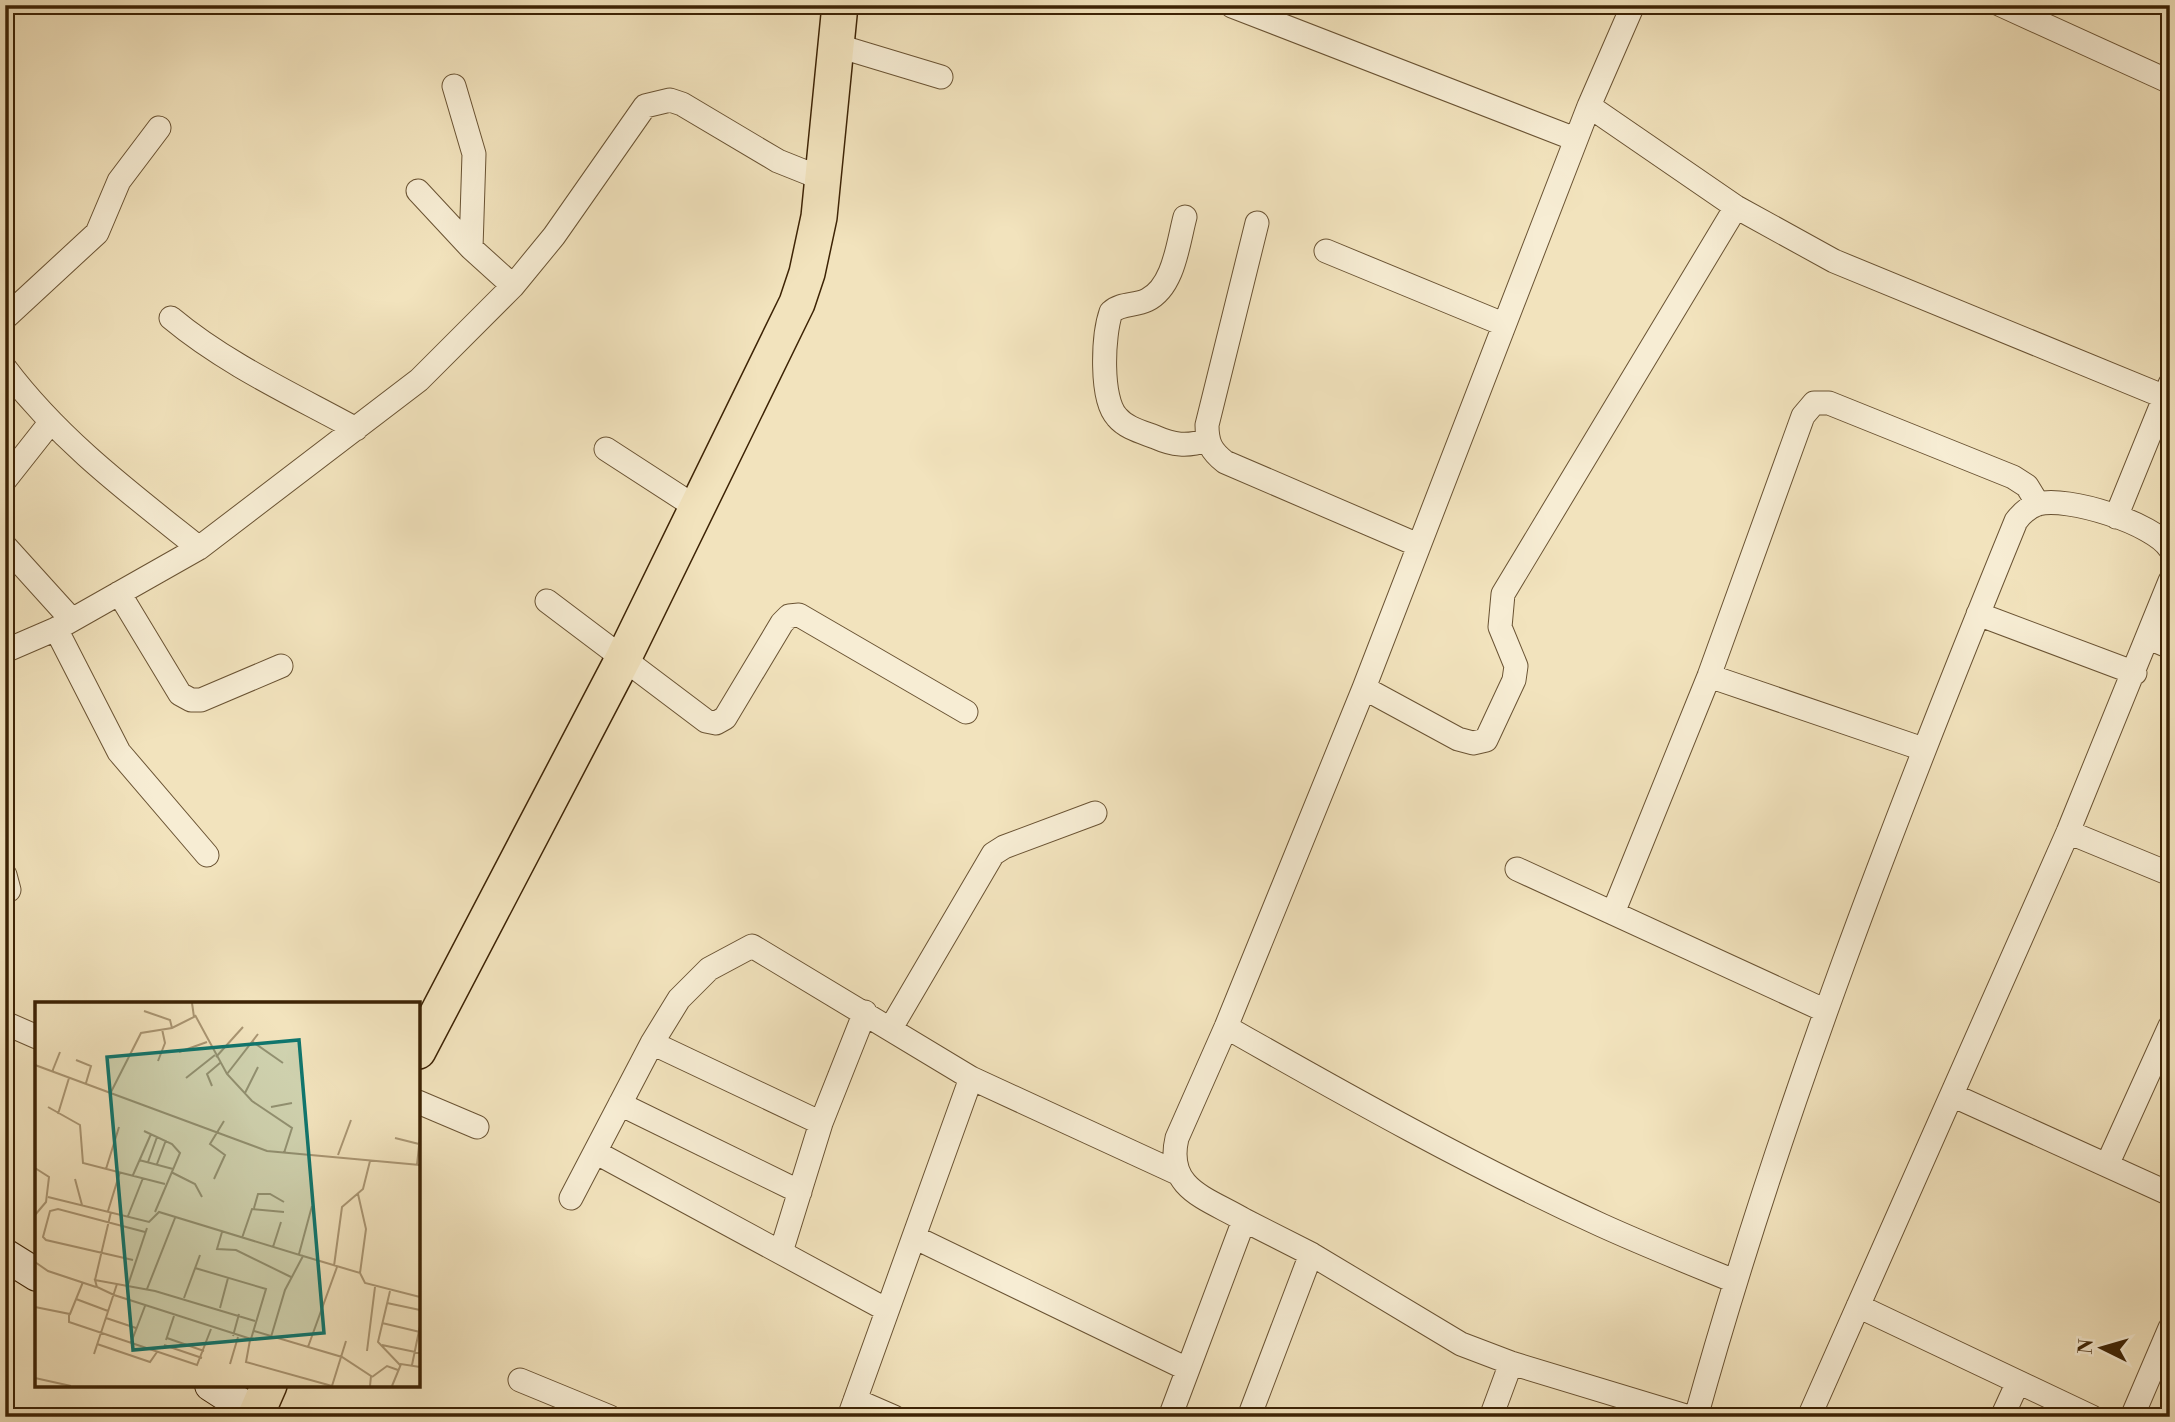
<svg xmlns="http://www.w3.org/2000/svg" width="2175" height="1422" viewBox="0 0 2175 1422" font-family="'Libre Bodoni',serif">
  <style>
    .lines { fill: none; stroke-linecap: round; stroke-linejoin: round }
    .street-casing { stroke: #6a5333; stroke-width: 25 }
    .secondary-casing { stroke: #3d2305; stroke-width: 34 }
    .primary-casing { stroke: #3d2305; stroke-width: 38 }
    .street { stroke: #f7edd4; stroke-width: 23 }
    .secondary { stroke: #f7edd4; stroke-width: 32 }
    .primary { stroke: #f2e3bd; stroke-width: 35 }
    .inset-road { fill: none; stroke: #aa9673; stroke-width: 2 }
    .view { fill: #0f766e; fill-opacity: 0.15; stroke: #0f766e; stroke-width: 3.5 }
    .inset-edge { fill: none; stroke: #3d2305; stroke-width: 3.5 }
  </style>
  <rect width="100%" height="100%" fill="#f2e3bd"/>
  <filter id="stains"><feTurbulence type="fractalNoise" baseFrequency=".00286" numOctaves="4"/><feColorMatrix values="0 0 0 0 .2 0 0 0 0 .09 0 0 0 0 .02 0 0 0 .5 -.17"/></filter>
  <radialGradient id="worn" r=".72"><stop offset=".6" stop-color="#630" stop-opacity="0"/><stop offset="1" stop-color="#630" stop-opacity=".3"/></radialGradient>
  <g class="lines">
    <defs>
      <path id="street" d="M1633,5L1589,106L1736,207L1834,261L2165,397
        M2001,5L2170,82
        M1232,6L1575,139
        M835,45L941,77
        M454,86L474,154L471,248
        M418,191L471,248L513,286
        M1185,217C1178,243 1174,287 1147,300C1135,306 1121,303 1111,312C1103,335 1100,399 1117,417C1126,428 1142,432 1155,437C1173,445 1187,447 1207,440
        M1257,223L1207,425C1207,443 1211,451 1225,462L1418,545
        M1326,251L1503,324
        M5,318L97,233L119,181L159,128
        M171,318C226,364 294,395 356,429
        M5,368C59,440 130,493 199,548
        M606,449L697,508
        M5,480L50,423
        M2116,517L2170,384
        M5,546L72,620
        M119,593L180,694L191,700H201L281,666
        M547,601L706,721L716,723L725,718L782,623L789,616L799,615L966,712
        M1978,614L2135,673
        M56,629L119,752L207,855
        M2149,638L2170,647
        M5,651L56,629L199,548L419,380L513,286L554,236L645,106L670,100L682,104L778,161L823,179
        M1709,676L1923,749
        M1364,688L1458,739L1473,743L1486,740L1514,680L1516,666L1500,627L1503,594L1736,207
        M2068,832L2170,874
        M1517,869L1826,1011
        M5,875L9,890
        M1613,913L1709,676L1803,416L1814,403H1829L2013,477L2027,486L2038,504
        M5,1023L37,1037
        M1226,1027C1349,1097 1472,1166 1601,1225C1645,1245 1690,1263 1734,1281
        M891,1028L993,854L1004,847L1095,813
        M652,1043L821,1123
        M1952,1095L2170,1194
        M418,1102L477,1127
        M620,1104L800,1192
        M595,1152L887,1310
        M2107,1165L2170,1026
        M571,1198L652,1043L679,999L709,969L752,946L971,1078L1175,1172
        M1244,1220L1311,1254L1461,1344L1511,1363L1689,1417
        M914,1237L1187,1369
        M781,1252L821,1123L865,1012
        M1858,1306L2092,1417
        M520,1380L610,1417
        M855,1400L894,1417
        M849,1417L971,1078
        M1170,1417L1244,1220C1207,1198 1165,1189 1177,1138L1226,1027L1364,688L1589,106
        M1249,1417L1311,1254
        M1491,1417L1511,1363
        M1696,1417C1781,1111 1896,815 2016,521C2022,513 2028,507 2038,504C2067,496 2154,523 2170,549
        M1809,1417L2068,832L2170,581
        M2002,1417L2018,1382
        M2132,1417L2170,1328"/>
      <path id="secondary" d="M5,1255L37,1275
        M211,1385L256,1414"/>
      <path id="primary" d="M418,1051L624,657L797,303L807,273L819,217L840,5
        M255,1417L269,1385"/>
    </defs>
    <use href="#street" class="street-casing"/>
    <use href="#secondary" class="secondary-casing"/>
    <use href="#primary" class="primary-casing"/>
    <use href="#street" class="street"/>
    <use href="#secondary" class="secondary"/>
    <use href="#primary" class="primary"/>
  </g>
  <g transform="translate(35 1002)">
    <rect width="385" height="385" fill="#f2e3bd"/>
    <path class="inset-road" d="M109,9L135,18L137,26M160,13L192,72L217,99L257,126L249,151M218,40L248,61M144,50L172,40M181,55L208,25M41,58L56,64L51,81M123,59L130,41L127,27M0,63L232,149L385,163M17,70L25,50M192,72L223,32M151,76L180,53M177,84L172,72L185,61M76,90L106,31L137,26L159,15L157,1M210,91L223,65M13,105L45,123L48,161L130,182M236,105L257,101M23,112L34,76M109,129L137,142L145,151L120,210M360,136L384,142M303,153L316,118M104,158L138,167M113,160L122,135M122,162L131,138M382,163L385,134M0,166L14,175L11,200L0,213M71,167L84,125M136,170L160,182L167,195M98,173L116,132M40,177L47,203M179,177L190,153L175,142L189,119M13,195L114,220L124,210L268,254M219,206L223,192H235L249,200M73,209L85,170M93,214L108,176M187,230L182,247L201,248L256,275M207,236L217,207L249,210M238,245L246,220M264,252L277,204M98,258L11,238L8,235L15,209L23,207L110,230M0,260L13,269L61,285M299,264L307,205L328,187L335,159M160,266L231,287L216,337L79,293L62,285L60,278L120,289L220,319M325,271L330,281L385,295M60,278L76,210M93,283L112,226M112,287L140,216M355,289L343,340L365,363M149,296L165,253M41,297L73,309M352,301L385,308M0,305L35,312L48,280M185,306L193,276M34,313V320L162,363L176,327M71,316L101,326M347,321L385,330M219,329L307,355L336,374L335,384M198,334L204,312M236,335L250,288L268,254L325,271L331,227L323,192M132,336L169,349M131,338L139,314M215,338L211,360L297,384M96,341L110,304M62,342L115,360L122,350M129,343L167,356M347,343L385,351M273,345L302,265M332,349L340,285M59,352L82,282M195,362L203,335M377,363L385,324M337,375L352,364L363,368M0,376L36,384M297,384L311,339M357,384L366,362L385,365"/>
    <path class="view" d="M264,38L289,331L98,348L72,55Z"/>
    <rect width="385" height="385" class="inset-edge"/>
  </g>
  <rect width="2175" height="1422" fill="none" stroke="#f2e3bd" stroke-width="28"/>
  <rect x="7" y="7" width="2161" height="1408" fill="none" stroke="#3d2305" stroke-width="3.5"/>
  <rect x="14" y="14" width="2147" height="1394" fill="none" stroke="#3d2305" stroke-width="2"/>
  <g transform="translate(2102 1348) rotate(275)" stroke="#f7edd4" stroke-width="5" paint-order="stroke">
  <path d="M0-5L12 26L0 18L-12 26Z" fill="#3d2305"/>
  <text y="-10" font-size="19" font-weight="bold" text-anchor="middle" fill="#3d2305">N</text>
  </g>
  <rect width="100%" height="100%" filter="url(#stains)"/>
  <rect width="100%" height="100%" fill="url(#worn)"/>
</svg>
